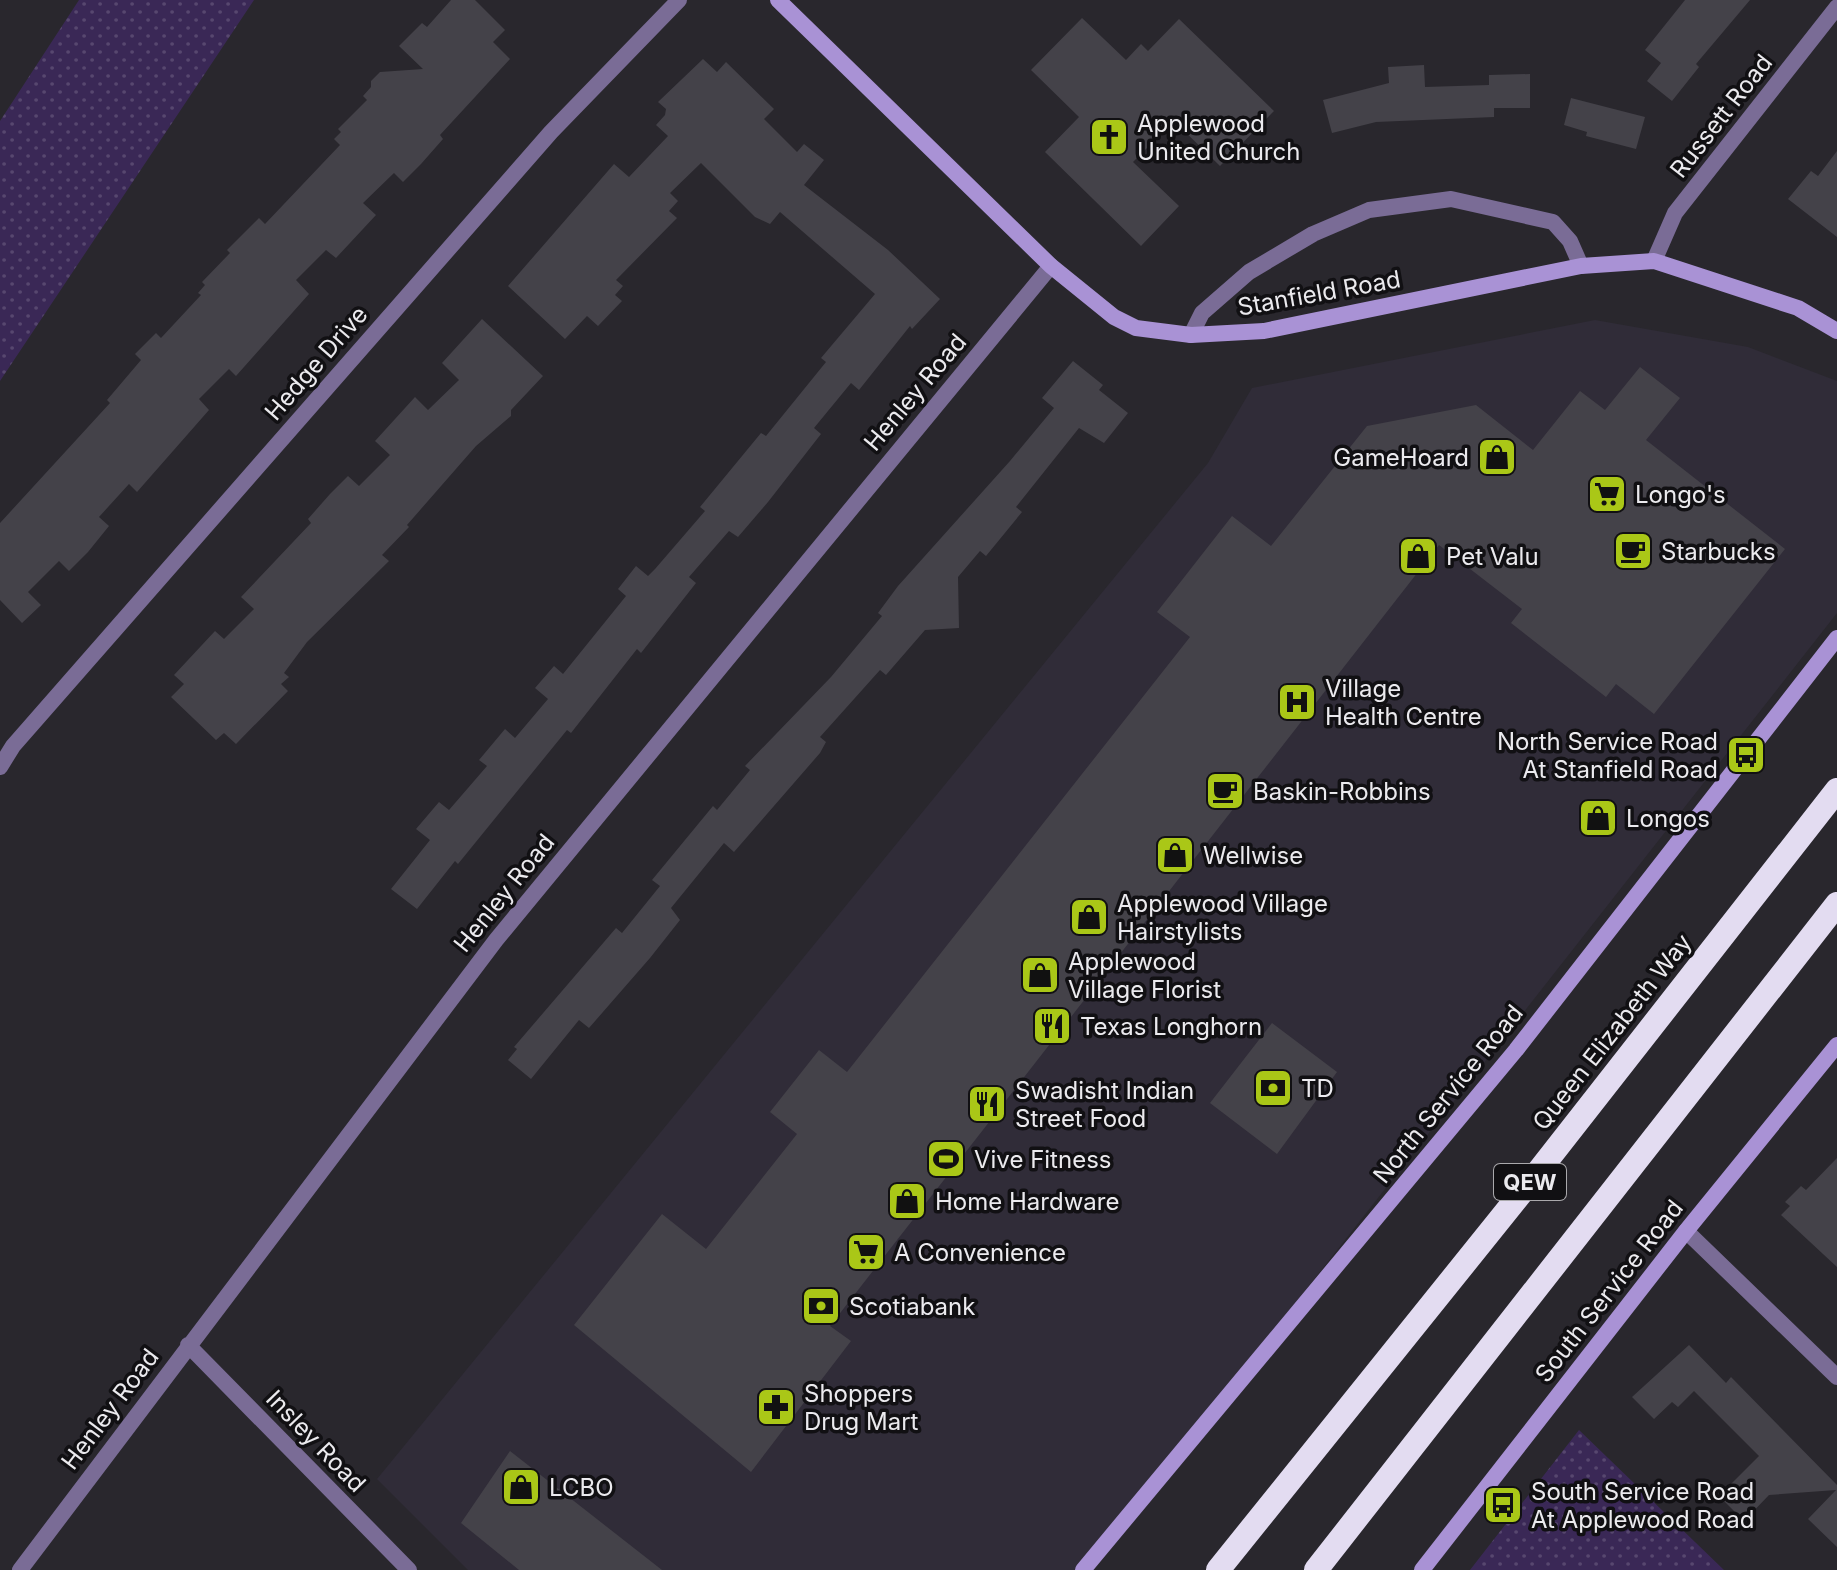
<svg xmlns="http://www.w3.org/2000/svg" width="1837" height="1570" viewBox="0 0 1837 1570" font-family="Inter,sans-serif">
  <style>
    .built { fill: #302c38 }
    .grass { fill: url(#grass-dots) }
    .building { fill: #444249 }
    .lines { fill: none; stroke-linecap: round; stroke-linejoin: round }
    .street { stroke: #7a6c96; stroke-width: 16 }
    .secondary { stroke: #a992d5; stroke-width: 16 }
    .highway { stroke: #e3dcf1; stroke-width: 24 }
    .labels { text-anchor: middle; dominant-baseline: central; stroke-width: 7; stroke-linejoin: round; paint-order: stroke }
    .shield { fill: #111013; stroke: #aaa9ac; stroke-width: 2 }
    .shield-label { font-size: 22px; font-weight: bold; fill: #ebeaee }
    .street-label { font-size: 24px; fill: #ebeaee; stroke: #111013 }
    .poi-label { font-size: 24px; fill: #ebeaee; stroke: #111013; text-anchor: start }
  </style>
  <defs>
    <pattern id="grass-dots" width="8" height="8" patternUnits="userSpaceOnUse" patternTransform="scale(2)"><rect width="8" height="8" fill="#3a2856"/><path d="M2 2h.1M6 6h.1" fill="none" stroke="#57476f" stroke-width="1.8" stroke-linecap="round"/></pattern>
  </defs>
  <rect width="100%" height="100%" fill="#29272d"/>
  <path class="built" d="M1595,320L1748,347L1837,381V613L1086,1570H468L377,1479L1208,463L1252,388Z"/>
  <path class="grass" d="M79,0H254L0,381V121Z
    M1579,1430L1724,1570H1470Z"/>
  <path class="building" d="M451,0H475L505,30L493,42L510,59L440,135L443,139L421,164L403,182L394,173L363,203L376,215L336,258L326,250L296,280L309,294L236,376L229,369L199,399L209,410L137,492L129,484L99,517L109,526L88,552L69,571L59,561L28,592L41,605L22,623L0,600V523L110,403L107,400L141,360L135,354L156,333L161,338L201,295L198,293L205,285L202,282L230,253L227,250L259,218L265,224L340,145L334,139L341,132L338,129L367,100L363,96L371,87V81L380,72L423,69L399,46L422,23L427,27Z
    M1685,0H1750L1696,64L1699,67L1672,101L1647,81L1661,63L1645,50Z
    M1082,18L1126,60L1141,44L1148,51L1179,19L1274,111L1220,166L1174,121L1133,162L1179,206L1141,246L1045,152L1079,117L1031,70Z
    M703,59L717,72L726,62L774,109L764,119L797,152L804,144L824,160L804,185L888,250L940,299L912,329L910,326L859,390L851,383L814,428L821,434L768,502L738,537L729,531L689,577L696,583L641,653L637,649L571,733L567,730L458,864L455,861L417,909L391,889L430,840L416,829L439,802L449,810L487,766L479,760L505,729L515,738L548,699L535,688L554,666L563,674L626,596L618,589L636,566L648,576L655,569L705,511L700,507L761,433L766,436L826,362L821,358L875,294L780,212L770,224L755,217L701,163L670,193L678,201L669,211L677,218L616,280L623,286L615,295L622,301L598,326L587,316L565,339L508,286L614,164L629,177L668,136L656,125L665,115L666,109L658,102Z
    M1424,65L1425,87L1489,85V75L1530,74V108H1494V117L1376,122L1332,133L1323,100L1389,83L1388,67Z
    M1571,98L1645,117L1636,149L1586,136L1587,132L1564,125Z
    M1837,151V237L1788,199L1811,171L1818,176Z
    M482,319L543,376L511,410V416L476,446L407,525L409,527L382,555L389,561L307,642L284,673L289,677L281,684L288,691L236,744L224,733L216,740L171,697L184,684L174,675L215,631L224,639L254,609L241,597L311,523L308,519L330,494L348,476L359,486L390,455L375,441L415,397L428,410L459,380L442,363Z
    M1073,361L1103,385L1099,390L1128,413L1104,443L1079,428L1016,507L1022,512L986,556L980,551L958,577L959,628L925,630L886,675L880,670L820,737L826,742L820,753L734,852L724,843L671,908L680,920L650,958L589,1028L579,1020L531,1079L508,1060L517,1049L514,1047L616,928L622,933L660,886L652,880L713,806L717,810L750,770L745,766L831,677L882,616L878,613L898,586L1010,461L1054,408L1042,398Z
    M1640,367L1680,398L1646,440L1785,549L1654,714L1616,684L1606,697L1511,623L1522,609L1439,545L830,1326L851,1341L751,1472L574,1325L662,1214L706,1249L797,1134L770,1112L819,1050L847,1072L1190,637L1157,612L1232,516L1271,546L1367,426L1476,405L1533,450L1580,391L1605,410Z
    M1272,1023L1337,1072L1277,1154L1210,1103Z
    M1837,1158V1267L1781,1215L1790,1206L1785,1202L1801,1186L1806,1190Z
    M1689,1345L1726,1383L1731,1377L1837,1485V1547L1808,1519L1836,1490L1769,1495L1744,1521L1719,1496L1759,1456L1694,1391L1678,1407L1672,1402L1654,1419L1632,1397Z
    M510,1451L662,1570H519L461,1523Z"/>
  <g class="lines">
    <path class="street" d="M1654,261L1675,213L1837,7
      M1191,335L1202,313L1249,272L1313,234L1369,210L1451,199L1553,222L1570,241L1581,266
      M0,767L13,746L551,132L679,0
      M1686,1231L1837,1377
      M188,1345L409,1570
      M20,1570L496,940L1051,266"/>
    <path class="secondary" d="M778,0L1051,266L1114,317L1136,328L1191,335L1264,331L1581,266L1654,261L1798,308L1837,331
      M1083,1570L1516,1050L1837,638
      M1422,1570L1686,1231L1837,1045"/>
    <path class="highway" d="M1218,1570L1534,1177L1837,790
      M1316,1570L1837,904"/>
  </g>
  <defs>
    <symbol id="church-square" viewBox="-11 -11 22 22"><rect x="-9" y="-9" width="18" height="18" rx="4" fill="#aac717" stroke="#111013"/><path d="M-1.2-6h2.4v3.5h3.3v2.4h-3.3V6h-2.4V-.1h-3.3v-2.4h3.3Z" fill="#111"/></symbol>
    <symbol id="shop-square" viewBox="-11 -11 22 22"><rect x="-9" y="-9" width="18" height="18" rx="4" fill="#aac717" stroke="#111013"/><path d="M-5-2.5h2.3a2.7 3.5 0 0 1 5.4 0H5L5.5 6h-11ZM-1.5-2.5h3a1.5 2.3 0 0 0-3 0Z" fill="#111"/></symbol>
    <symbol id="supermarket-square" viewBox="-11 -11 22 22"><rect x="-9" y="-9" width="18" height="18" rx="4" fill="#aac717" stroke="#111013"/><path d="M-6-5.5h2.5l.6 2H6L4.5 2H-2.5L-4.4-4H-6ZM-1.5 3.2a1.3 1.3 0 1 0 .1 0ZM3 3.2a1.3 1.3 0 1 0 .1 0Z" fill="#111"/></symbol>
    <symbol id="cafe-square" viewBox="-11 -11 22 22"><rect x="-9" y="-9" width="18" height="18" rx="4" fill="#aac717" stroke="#111013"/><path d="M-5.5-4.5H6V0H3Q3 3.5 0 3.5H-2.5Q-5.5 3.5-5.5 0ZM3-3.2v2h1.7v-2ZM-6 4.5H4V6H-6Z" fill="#111"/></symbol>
    <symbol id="hospital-square" viewBox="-11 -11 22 22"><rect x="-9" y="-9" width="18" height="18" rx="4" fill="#aac717" stroke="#111013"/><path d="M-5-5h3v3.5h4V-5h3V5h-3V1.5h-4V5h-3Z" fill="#111"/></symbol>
    <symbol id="bus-square" viewBox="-11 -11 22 22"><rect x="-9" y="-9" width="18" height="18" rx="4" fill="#aac717" stroke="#111013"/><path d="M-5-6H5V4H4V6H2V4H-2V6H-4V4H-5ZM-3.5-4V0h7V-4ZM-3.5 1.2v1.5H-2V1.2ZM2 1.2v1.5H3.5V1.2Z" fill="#111"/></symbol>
    <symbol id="restaurant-square" viewBox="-11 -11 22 22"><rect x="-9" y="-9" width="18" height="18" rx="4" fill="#aac717" stroke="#111013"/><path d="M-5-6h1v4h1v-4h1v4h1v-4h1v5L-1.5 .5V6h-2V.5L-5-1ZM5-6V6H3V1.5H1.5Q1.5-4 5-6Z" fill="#111"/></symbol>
    <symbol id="bank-square" viewBox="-11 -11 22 22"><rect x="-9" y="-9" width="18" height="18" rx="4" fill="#aac717" stroke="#111013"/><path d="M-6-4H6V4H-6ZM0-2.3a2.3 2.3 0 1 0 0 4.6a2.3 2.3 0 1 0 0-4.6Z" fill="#111"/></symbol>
    <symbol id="stadium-square" viewBox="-11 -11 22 22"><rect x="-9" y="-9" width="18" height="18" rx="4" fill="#aac717" stroke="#111013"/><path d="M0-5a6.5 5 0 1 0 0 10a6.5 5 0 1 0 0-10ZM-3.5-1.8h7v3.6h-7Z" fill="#111"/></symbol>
    <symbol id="pharmacy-square" viewBox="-11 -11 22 22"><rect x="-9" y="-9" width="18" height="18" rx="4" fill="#aac717" stroke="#111013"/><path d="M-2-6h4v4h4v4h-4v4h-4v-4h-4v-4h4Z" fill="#111"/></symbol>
  </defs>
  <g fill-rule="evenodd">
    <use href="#church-square" x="1087" y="115" width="44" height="44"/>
    <use href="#shop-square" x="1475" y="435" width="44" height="44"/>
    <use href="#supermarket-square" x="1585" y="472" width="44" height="44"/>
    <use href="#cafe-square" x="1611" y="529" width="44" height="44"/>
    <use href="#shop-square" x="1396" y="534" width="44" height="44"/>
    <use href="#hospital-square" x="1275" y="680" width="44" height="44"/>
    <use href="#bus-square" x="1724" y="733" width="44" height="44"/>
    <use href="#cafe-square" x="1203" y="769" width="44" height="44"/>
    <use href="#shop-square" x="1576" y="796" width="44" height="44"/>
    <use href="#shop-square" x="1153" y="833" width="44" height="44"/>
    <use href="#shop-square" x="1067" y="895" width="44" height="44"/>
    <use href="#shop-square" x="1018" y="953" width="44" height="44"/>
    <use href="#restaurant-square" x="1030" y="1004" width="44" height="44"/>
    <use href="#bank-square" x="1251" y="1066" width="44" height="44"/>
    <use href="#restaurant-square" x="965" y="1082" width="44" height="44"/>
    <use href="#stadium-square" x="924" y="1137" width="44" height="44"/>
    <use href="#shop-square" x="885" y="1179" width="44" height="44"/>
    <use href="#supermarket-square" x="844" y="1230" width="44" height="44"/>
    <use href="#bank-square" x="799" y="1284" width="44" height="44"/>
    <use href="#pharmacy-square" x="754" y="1385" width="44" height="44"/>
    <use href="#shop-square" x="499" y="1465" width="44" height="44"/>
    <use href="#bus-square" x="1481" y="1483" width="44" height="44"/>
  </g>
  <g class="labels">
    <rect class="shield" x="1494" y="1164" width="72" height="36" rx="6"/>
    <g class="shield-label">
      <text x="1530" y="1182">QEW</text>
    </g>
    <g class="street-label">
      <text transform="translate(1721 116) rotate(-52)">Russett Road</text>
      <text transform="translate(1319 293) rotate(-10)">Stanfield Road</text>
      <text transform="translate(316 363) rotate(-49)">Hedge Drive</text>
      <text transform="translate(915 392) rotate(-50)">Henley Road</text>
      <text transform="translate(504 893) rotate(-51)">Henley Road</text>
      <text transform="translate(1612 1032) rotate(-52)">Queen Elizabeth Way</text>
      <text transform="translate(1448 1094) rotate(-51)">North Service Road</text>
      <text transform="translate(1609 1291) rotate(-52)">South Service Road</text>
      <text transform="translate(110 1409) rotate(-53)">Henley Road</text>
      <text transform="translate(316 1441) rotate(46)">Insley Road</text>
    </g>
    <g class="poi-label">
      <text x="1137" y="123">Applewood<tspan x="1137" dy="28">United Church</tspan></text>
      <text x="1469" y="457" text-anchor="end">GameHoard</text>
      <text x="1635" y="494">Longo's</text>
      <text x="1661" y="551">Starbucks</text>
      <text x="1446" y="556">Pet Valu</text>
      <text x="1325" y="688">Village<tspan x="1325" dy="28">Health Centre</tspan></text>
      <text x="1718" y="741" text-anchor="end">North Service Road<tspan x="1718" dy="28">At Stanfield Road</tspan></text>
      <text x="1253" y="791">Baskin-Robbins</text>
      <text x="1626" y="818">Longos</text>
      <text x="1203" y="855">Wellwise</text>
      <text x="1117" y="903">Applewood Village<tspan x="1117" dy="28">Hairstylists</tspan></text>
      <text x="1068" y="961">Applewood<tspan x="1068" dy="28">Village Florist</tspan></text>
      <text x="1080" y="1026">Texas Longhorn</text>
      <text x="1301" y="1088">TD</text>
      <text x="1015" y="1090">Swadisht Indian<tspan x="1015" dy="28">Street Food</tspan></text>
      <text x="974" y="1159">Vive Fitness</text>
      <text x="935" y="1201">Home Hardware</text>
      <text x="894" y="1252">A Convenience</text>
      <text x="849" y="1306">Scotiabank</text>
      <text x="804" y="1393">Shoppers<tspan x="804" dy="28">Drug Mart</tspan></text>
      <text x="549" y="1487">LCBO</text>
      <text x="1531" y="1491">South Service Road<tspan x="1531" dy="28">At Applewood Road</tspan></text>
    </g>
  </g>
</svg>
